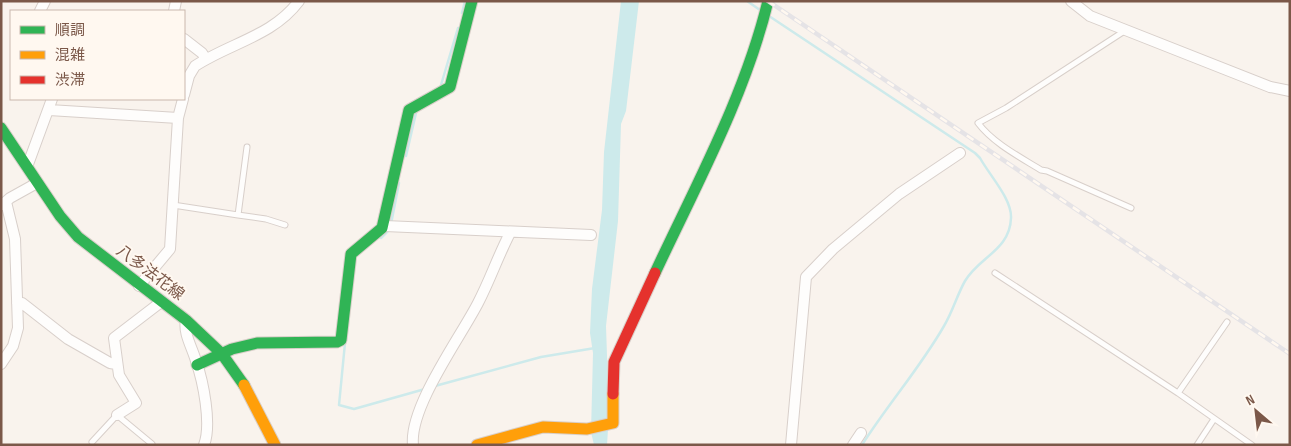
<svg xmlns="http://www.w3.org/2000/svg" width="1291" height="446" viewBox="0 0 1291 446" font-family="'Sofia Sans Condensed','Noto Sans JP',sans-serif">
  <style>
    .water { fill: #cdeaeb }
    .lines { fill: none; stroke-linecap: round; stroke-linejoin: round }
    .stream { stroke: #cdeaeb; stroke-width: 2.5 }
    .lane-casing { stroke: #d8cfca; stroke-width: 7 }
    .street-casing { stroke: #d8cfca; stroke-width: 12 }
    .fast-casing { stroke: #d9cfc9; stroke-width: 13 }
    .slow-casing { stroke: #d9cfc9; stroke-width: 13 }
    .jam-casing { stroke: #d9cfc9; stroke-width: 13 }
    .lane { stroke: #fefdfc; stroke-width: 5 }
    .street { stroke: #fefdfc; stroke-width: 10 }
    .fast { stroke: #30b455; stroke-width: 11 }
    .slow { stroke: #ff9f0a; stroke-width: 11 }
    .jam { stroke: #e5322d; stroke-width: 11 }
    .rail-casing { stroke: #e5e3e6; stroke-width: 4.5 }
    .rail { stroke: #fff8f0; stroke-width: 2.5; stroke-dasharray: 8; stroke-linecap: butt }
    .labels { text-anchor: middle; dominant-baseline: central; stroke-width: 4; stroke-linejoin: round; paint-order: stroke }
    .street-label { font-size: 16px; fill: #7b5849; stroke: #fff8f0 }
  </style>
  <rect width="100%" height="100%" fill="#f9f3ed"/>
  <path class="water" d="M621,1H639L626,111L621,124L618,221L606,326L609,414L607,445H594L591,432L593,353L590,333L592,289L602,210L604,152Z"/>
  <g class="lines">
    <path class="stream" d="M747,1L760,10
      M462,13L465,1
      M769,16L975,153L980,158C990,176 1012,199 1011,218C1010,250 979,257 965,281C957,295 953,311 944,326C920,368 888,404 862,445
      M441,85L458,28
      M406,156L416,113
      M391,224L399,183
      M381,238L389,230
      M345,343L339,405L354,409L425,389
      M435,386L541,357L595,348"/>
    <defs>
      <path id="lane" d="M1126,30L1006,108L978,123C993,143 1020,157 1041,170L1047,171L1131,208
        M173,205L238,215L247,147
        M238,215L266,219L285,225
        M995,273L1178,393
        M1227,322L1178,393L1252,445
        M92,442L117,415L152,444
        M1197,445L1214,419"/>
      <path id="street" d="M1071,1L1090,16L1270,87L1290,91
        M40,11L45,1
        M174,11L176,1
        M184,39L202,53L206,59
        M184,95L189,76L195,66C230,43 273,36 299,1
        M49,110L178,118
        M27,167L52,99
        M2,205L10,198L37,183
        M385,226L591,235
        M139,286L170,249L178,118L183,99
        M17,303H22L68,339L110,363L116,364
        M186,320C183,333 192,347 196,361C203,381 212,424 204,445
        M1,364L13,346L18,328L15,239L6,202
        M117,415L136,403L119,375L114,338L161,302
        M413,445C409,407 460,338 478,303C490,280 498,256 510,233
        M791,445L806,277L833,249L899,194L960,153
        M853,445L861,433"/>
      <path id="fast" d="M1,128L60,216L78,237L186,320L222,354L244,385
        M655,273C696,185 745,96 768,1
        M197,365L232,349L257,343L337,342L341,340L351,254L382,228L409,110L450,87L472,1"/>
      <path id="slow" d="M244,385L275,445
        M477,445L543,427L587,429L613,423V394"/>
      <path id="jam" d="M613,394L614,362L655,273"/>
    </defs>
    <use href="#lane" class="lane-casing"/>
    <use href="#street" class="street-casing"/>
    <use href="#fast" class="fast-casing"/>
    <use href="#slow" class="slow-casing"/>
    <use href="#jam" class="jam-casing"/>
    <use href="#lane" class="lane"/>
    <use href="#street" class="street"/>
    <use href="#fast" class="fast"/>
    <use href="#slow" class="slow"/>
    <use href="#jam" class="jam"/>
    <defs>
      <path id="rail" d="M768,1L1290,354"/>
    </defs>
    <use href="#rail" class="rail-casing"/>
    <use href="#rail" class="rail"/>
  </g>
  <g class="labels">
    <g class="street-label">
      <text transform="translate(150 273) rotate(37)">八多法花線</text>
    </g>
  </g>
  <rect width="1291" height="446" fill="none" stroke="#7b5849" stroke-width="5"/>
  <rect x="10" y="10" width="175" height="90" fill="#fff8f0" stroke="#cab8ad"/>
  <rect x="20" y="26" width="25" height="8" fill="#30b455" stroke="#cab8ad"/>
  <text x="55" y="35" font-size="15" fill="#7b5849">順調</text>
  <rect x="20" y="51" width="25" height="8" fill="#ff9f0a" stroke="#cab8ad"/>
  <text x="55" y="60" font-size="15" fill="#7b5849">混雑</text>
  <rect x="20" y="76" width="25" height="8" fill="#e5322d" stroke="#cab8ad"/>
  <text x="55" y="85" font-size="15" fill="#7b5849">渋滞</text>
  <g transform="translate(1256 411) rotate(332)" stroke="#fff8f0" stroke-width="4" paint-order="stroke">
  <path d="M0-4L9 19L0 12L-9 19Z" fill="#7b5849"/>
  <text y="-8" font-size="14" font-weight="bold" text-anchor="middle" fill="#7b5849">N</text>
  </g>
</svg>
